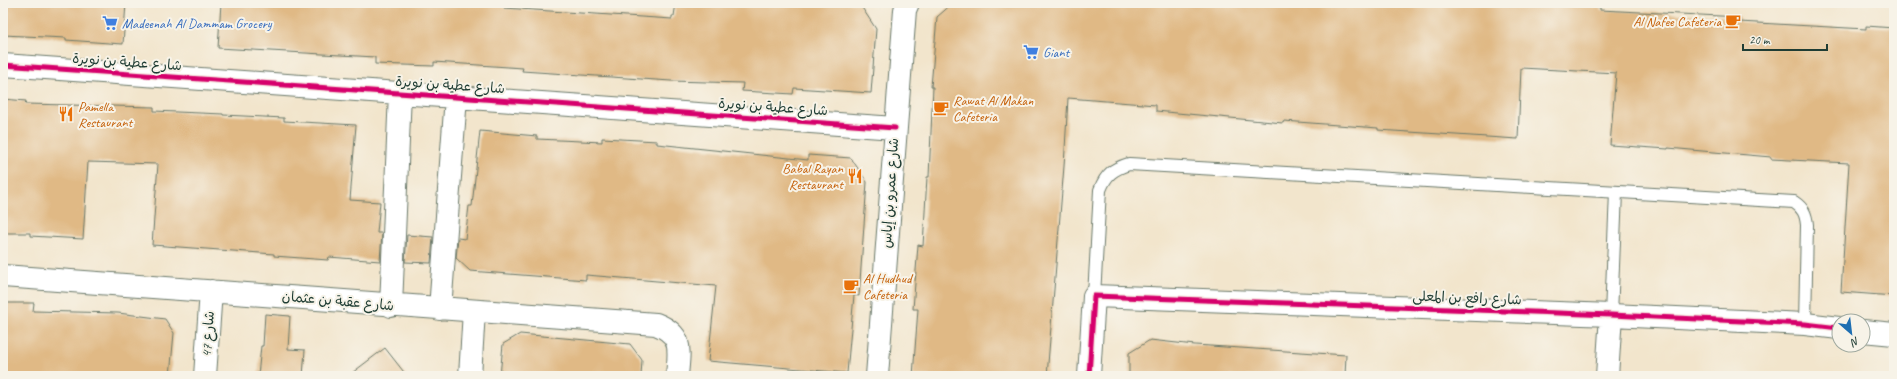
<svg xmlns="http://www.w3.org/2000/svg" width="1897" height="379" viewBox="0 0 1897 379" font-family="Caveat,'Playpen Sans Arabic',sans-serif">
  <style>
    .building { fill: #e0b985 }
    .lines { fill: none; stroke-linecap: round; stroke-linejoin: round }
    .service-casing { stroke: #697869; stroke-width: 14 }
    .minor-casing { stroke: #697869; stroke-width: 24 }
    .service { stroke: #fff; stroke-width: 12 }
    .minor { stroke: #fff; stroke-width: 22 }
    .cycleway-casing { stroke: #f7f3e8; stroke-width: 8 }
    .cycleway { stroke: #d6006c; stroke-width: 5 }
    .labels { text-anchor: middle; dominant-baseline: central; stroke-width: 4; stroke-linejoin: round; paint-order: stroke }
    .food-label { font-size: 14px; fill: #c56008; stroke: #f7f3e8; text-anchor: start }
    .shop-label { font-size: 14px; fill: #366cbe; stroke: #f7f3e8; text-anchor: start }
    .street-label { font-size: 14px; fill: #1f3d34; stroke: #f7f3e8 }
  </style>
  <rect width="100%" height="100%" fill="#f7f3e8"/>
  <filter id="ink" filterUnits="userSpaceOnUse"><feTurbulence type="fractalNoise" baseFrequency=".025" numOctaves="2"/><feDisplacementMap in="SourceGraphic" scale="8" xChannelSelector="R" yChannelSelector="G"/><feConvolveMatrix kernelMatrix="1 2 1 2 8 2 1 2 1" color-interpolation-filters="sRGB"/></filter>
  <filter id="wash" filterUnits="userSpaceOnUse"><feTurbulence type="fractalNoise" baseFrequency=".012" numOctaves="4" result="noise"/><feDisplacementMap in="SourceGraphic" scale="16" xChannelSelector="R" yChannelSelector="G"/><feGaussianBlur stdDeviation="0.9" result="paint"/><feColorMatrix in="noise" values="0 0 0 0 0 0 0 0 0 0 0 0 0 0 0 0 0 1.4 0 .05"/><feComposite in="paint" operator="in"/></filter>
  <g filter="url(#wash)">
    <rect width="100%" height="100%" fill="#f2e5cc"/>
    <g id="blocks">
      <path class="building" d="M3,3H126L123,44L66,40V38L3,35Z
        M221,3H481L504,5V8L672,19V16H674L676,3H859L876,29L871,93L794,88L793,94L742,91L743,83L671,81L522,71L523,68L434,62V66L375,64V57L218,48Z
        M953,3H1528L1600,7V10L1740,17L1739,22L1866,29V26L1894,28V296L1841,292L1849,163L1771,159V157L1668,148V149L1610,145L1616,73L1521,68L1518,139L1378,130V128L1284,121L1283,123L1156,111V105L1068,98L1064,166L1047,376H913L918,309H913L918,245L923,246L927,177H929L933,87H931L937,17Z
        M3,99L26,101L25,104L154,107V111L223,114V115L284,118V121L356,125L350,200L380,202L377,233H382L380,261L329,257L328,260L274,256V254L152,245L158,164L88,162L83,239L30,236V233H3Z
        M480,131L537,136V139L602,142V138L657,141V144L808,160V155L851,158L867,182L859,296L854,295L847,373L708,361L716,286L586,275V280L470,271L456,258L458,238L465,239L469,206H472Z
        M407,235L433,237L431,263L405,262Z
        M3,303H34L33,311L118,313L165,319L174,333L170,376H3Z
        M265,314L290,316L288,349L305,350L303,376H258L261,346H263Z
        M520,334L630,344L642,360L641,376H500L503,344Z
        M1150,340L1195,345L1346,355L1345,376H1129V353Z
        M385,348L407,376H348Z"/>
    </g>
  </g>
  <g filter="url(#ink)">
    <use href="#blocks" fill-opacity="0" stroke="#697869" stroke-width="1"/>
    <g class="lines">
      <defs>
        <path id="service" d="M1094,296L1100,190C1106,174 1113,169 1129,164L1794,202C1803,208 1806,214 1807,225L1805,324
          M1611,315L1616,192"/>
        <path id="minor" d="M3,65L895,128
          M3,276L656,324C684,335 679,350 677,376
          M391,306L400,93
          M440,309L456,97
          M1863,331L1894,334
          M205,376L211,291
          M470,376L474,311
          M877,376L905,10L908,3
          M1089,376L1094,296L1611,315L1805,324L1839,328
          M1607,376L1611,315"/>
      </defs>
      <use href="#service" class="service-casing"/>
      <use href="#minor" class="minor-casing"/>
      <use href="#service" class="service"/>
      <use href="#minor" class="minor"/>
      <defs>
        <path id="cycleway" d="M3,65L895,128
          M1089,376L1094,296L1611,315L1805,324L1839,328"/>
      </defs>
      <use href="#cycleway" class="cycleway-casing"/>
      <use href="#cycleway" class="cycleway"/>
    </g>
  </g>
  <defs>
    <symbol id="cafe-bare" viewBox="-9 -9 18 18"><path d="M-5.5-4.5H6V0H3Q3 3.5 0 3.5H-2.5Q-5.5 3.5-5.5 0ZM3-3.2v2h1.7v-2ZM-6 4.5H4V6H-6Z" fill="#e8710a" stroke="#f7f3e8" stroke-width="2.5" paint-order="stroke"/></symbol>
    <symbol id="supermarket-bare" viewBox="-9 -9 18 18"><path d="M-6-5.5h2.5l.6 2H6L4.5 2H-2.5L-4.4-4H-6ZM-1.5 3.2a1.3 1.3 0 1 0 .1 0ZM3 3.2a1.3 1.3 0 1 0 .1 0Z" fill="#3f7fe0" stroke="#f7f3e8" stroke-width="2.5" paint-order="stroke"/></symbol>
    <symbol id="restaurant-bare" viewBox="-9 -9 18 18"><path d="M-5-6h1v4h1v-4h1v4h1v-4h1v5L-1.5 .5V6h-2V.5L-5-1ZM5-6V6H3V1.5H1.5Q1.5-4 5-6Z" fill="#e8710a" stroke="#f7f3e8" stroke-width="2.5" paint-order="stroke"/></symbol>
  </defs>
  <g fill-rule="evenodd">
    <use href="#cafe-bare" x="1722" y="10" width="22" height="22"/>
    <use href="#supermarket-bare" x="99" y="12" width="22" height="22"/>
    <use href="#supermarket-bare" x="1020" y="41" width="22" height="22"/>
    <use href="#cafe-bare" x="930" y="97" width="22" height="22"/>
    <use href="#restaurant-bare" x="55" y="103" width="22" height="22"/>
    <use href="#restaurant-bare" x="844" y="165" width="22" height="22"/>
    <use href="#cafe-bare" x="840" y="275" width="22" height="22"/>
  </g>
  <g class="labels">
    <g class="food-label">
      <text x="1721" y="21" text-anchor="end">Al Nafee Cafeteria</text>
      <text x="953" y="100">Rawat Al Makan<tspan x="953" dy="16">Cafeteria</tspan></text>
      <text x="78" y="106">Pamella<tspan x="78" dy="16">Restaurant</tspan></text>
      <text x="843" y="168" text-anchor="end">Babal Rayan<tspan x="843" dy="16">Restaurant</tspan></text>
      <text x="863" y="278">Al Hudhud<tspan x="863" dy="16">Cafeteria</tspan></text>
    </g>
    <g class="shop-label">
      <text x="122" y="23">Madeenah Al Dammam Grocery</text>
      <text x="1043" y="52">Giant</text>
    </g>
    <g class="street-label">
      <text transform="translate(127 62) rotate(4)">شارع عطية بن نويرة</text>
      <text transform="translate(450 85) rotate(4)">شارع عطية بن نويرة</text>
      <text transform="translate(773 107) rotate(4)">شارع عطية بن نويرة</text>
      <text transform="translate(890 193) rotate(-86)">شارع عمرو بن إياس</text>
      <text transform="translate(1467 298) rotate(2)">شارع رافع بن المعلى</text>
      <text transform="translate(338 301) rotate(5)">شارع عقبة بن عثمان</text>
      <text transform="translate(208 334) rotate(-86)">شارع 47</text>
    </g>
  </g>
  <rect width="1897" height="379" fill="none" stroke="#f7f3e8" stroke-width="16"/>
  <g transform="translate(1851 333) rotate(152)"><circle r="19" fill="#f7f3e8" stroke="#a1aaa0"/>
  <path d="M0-3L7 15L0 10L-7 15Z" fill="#1f6fb2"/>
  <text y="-6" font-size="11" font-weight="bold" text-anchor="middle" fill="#1f3d34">N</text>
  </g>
  <path d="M1743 44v6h84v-6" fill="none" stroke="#1f3d34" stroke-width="2"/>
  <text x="1749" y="44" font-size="12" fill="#1f3d34" stroke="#f7f3e8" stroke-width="3" paint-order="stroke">20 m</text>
</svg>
